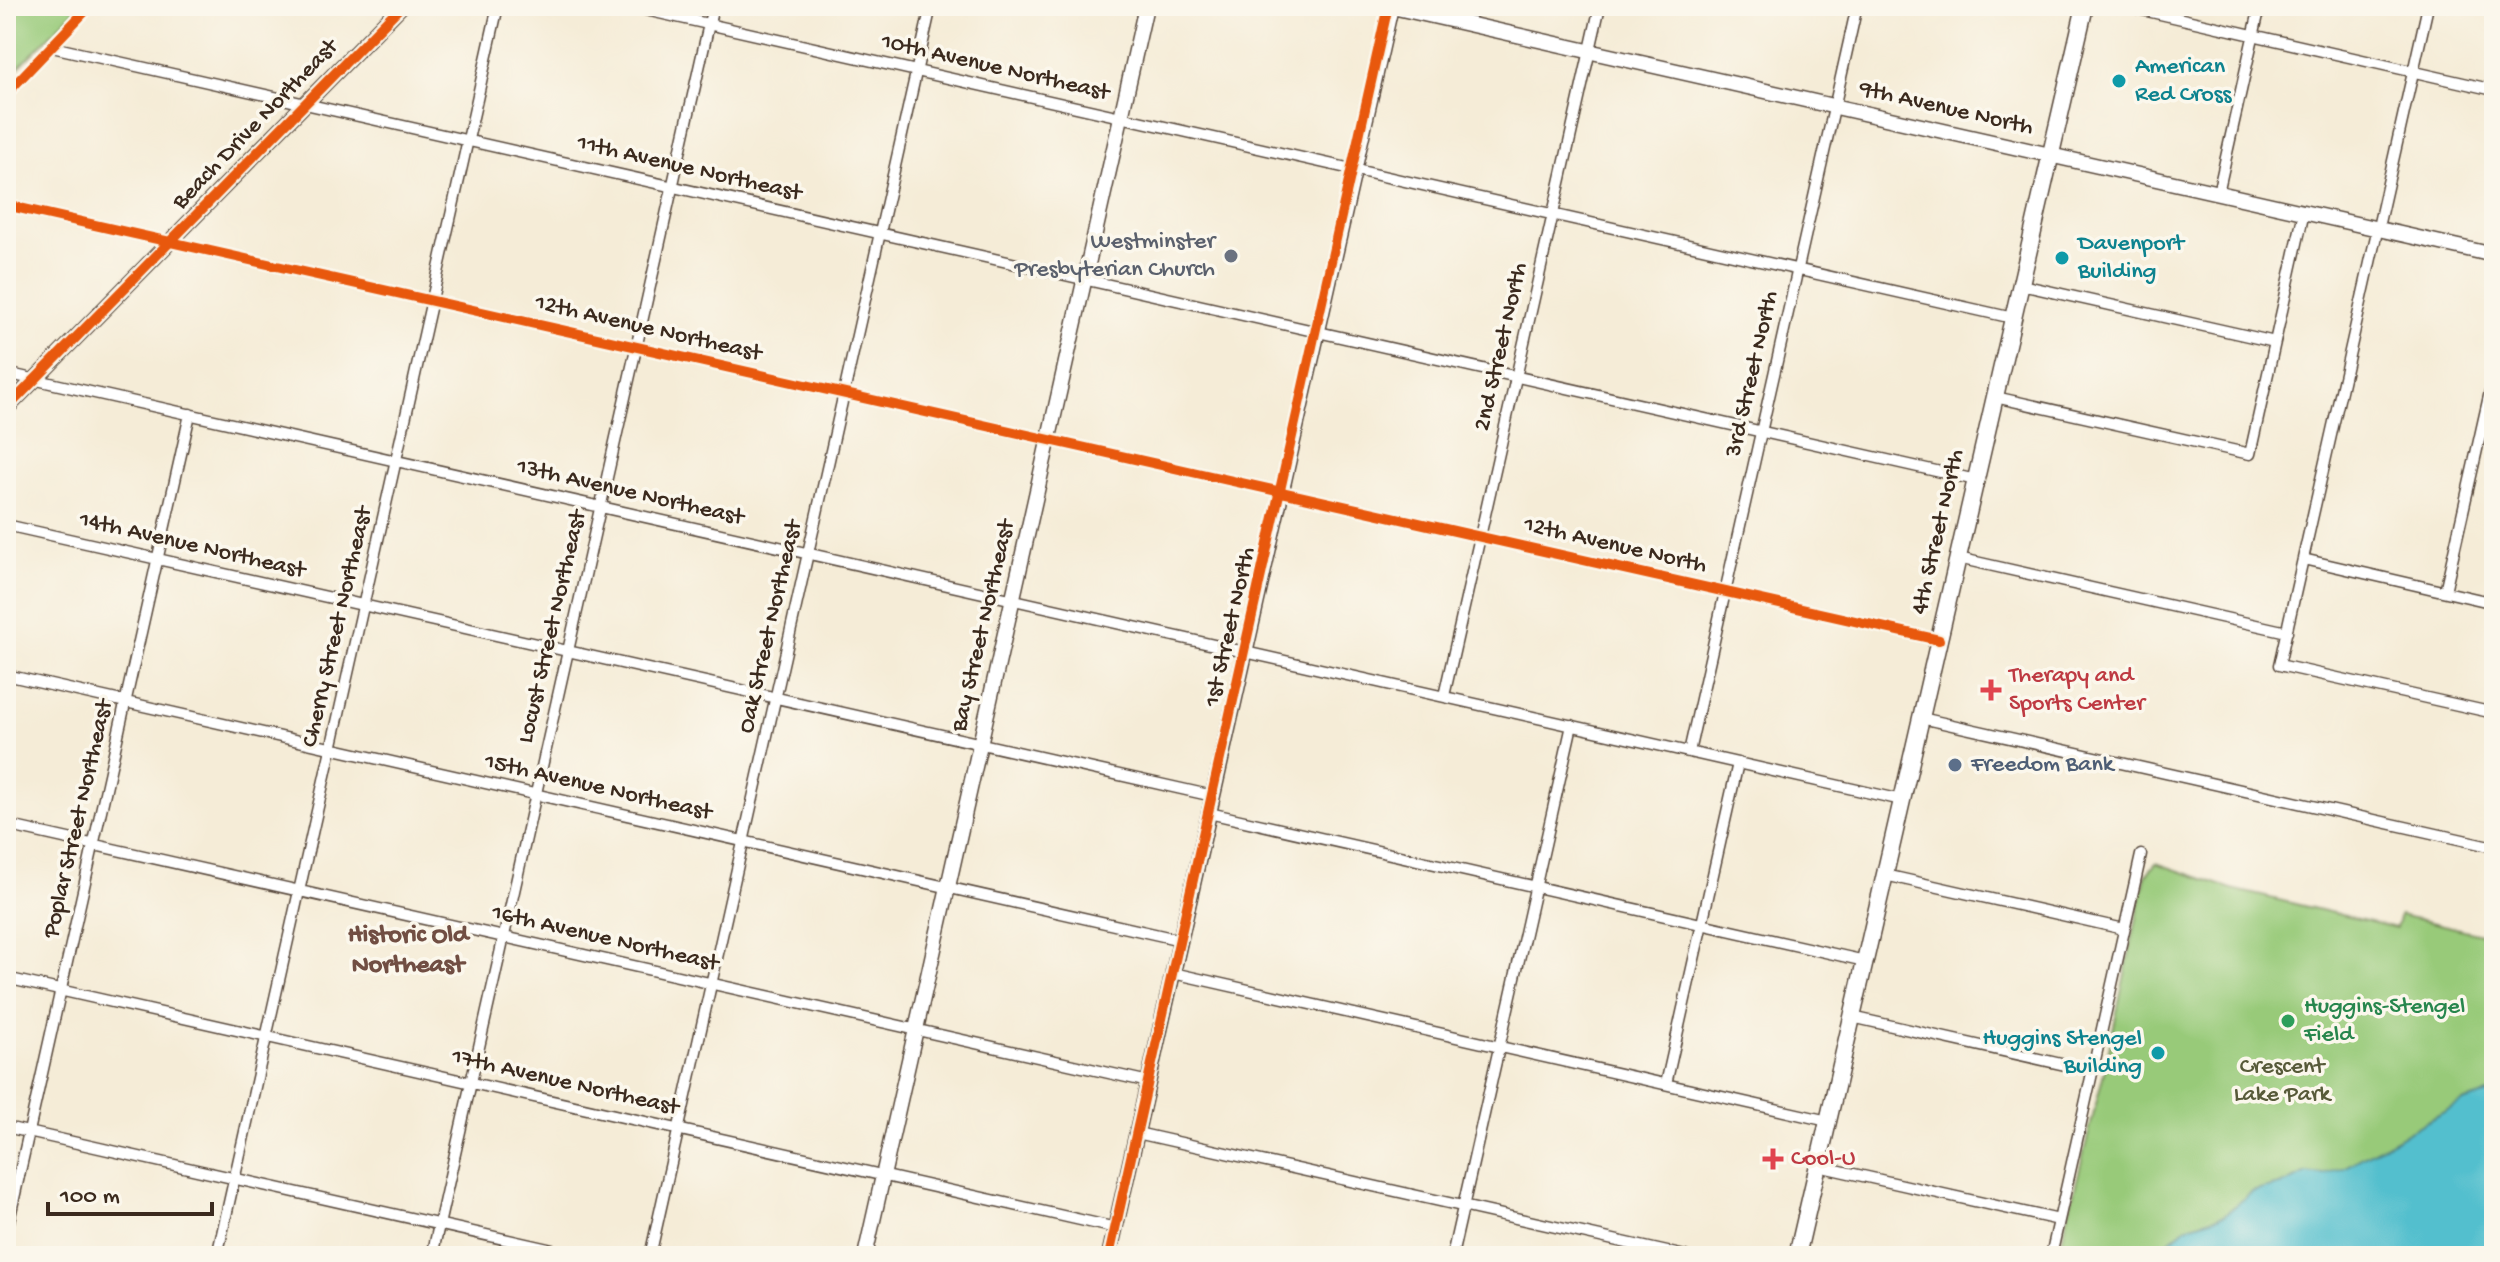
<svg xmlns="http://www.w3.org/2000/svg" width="2500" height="1262" viewBox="0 0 2500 1262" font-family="'Gochi Hand',sans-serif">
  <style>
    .green { fill: #98ca79; stroke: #6a7a4c; stroke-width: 2 }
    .water { fill: #53bfce; stroke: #477476; stroke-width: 2 }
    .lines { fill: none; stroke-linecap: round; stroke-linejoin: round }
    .street-casing { stroke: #57473a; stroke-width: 13 }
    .secondary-casing { stroke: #57473a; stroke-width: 17 }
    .primary-casing { stroke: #57473a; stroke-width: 19 }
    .street { stroke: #fff; stroke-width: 10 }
    .secondary { stroke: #fff; stroke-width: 14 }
    .primary { stroke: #fff; stroke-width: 16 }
    .cycleway-casing { stroke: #fbf7ec; stroke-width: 15 }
    .cycleway { stroke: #e8590c; stroke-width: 10 }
    .culture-dot { fill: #0f9aa8; stroke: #fbf7ec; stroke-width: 3 }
    .worship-dot { fill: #6b7280; stroke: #fbf7ec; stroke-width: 3 }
    .health-dot { fill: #e0444e; stroke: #fbf7ec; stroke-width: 3 }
    .service-dot { fill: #5c6f8a; stroke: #fbf7ec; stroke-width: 3 }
    .leisure-dot { fill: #2e9e5b; stroke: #fbf7ec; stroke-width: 3 }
    .labels { text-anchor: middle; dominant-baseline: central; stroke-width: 7; stroke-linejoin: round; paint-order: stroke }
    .culture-label { font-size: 24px; fill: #0d838f; stroke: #fbf7ec; text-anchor: start }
    .street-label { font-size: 24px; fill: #3b2a1e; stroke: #fbf7ec }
    .worship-label { font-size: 24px; fill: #5b616d; stroke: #fbf7ec; text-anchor: end }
    .health-label { font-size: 24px; fill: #be3a42; stroke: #fbf7ec; text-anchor: start }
    .service-label { font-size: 24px; fill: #4e5e75; stroke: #fbf7ec; text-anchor: start }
    .leisure-label { font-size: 24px; fill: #27864d; stroke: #fbf7ec; text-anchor: start }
    .park-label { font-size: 24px; fill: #575a39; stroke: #fbf7ec }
    .neighbourhood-label { font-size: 26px; font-weight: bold; fill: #714e43; stroke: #fbf7ec }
  </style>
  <rect width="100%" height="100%" fill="#fbf7ec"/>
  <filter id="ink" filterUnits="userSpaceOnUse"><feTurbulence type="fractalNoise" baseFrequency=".0125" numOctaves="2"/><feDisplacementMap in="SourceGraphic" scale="16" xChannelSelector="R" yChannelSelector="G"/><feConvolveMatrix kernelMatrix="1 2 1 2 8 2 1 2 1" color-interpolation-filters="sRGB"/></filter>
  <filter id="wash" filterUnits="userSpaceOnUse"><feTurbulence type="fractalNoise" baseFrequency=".006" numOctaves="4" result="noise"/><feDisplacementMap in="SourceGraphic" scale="32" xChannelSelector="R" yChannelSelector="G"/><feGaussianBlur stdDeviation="1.8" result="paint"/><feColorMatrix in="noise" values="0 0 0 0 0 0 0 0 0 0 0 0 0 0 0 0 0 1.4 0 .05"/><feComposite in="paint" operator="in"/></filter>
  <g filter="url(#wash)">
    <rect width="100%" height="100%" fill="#f5ecd7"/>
    <path class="green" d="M6,6H79L6,80Z
      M2156,863L2232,889L2396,928L2400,915L2494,937V1256H2058L2105,1068L2146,875Z"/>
    <path class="water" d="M2494,1092V1256H2152L2188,1226L2224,1215L2252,1192L2287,1183L2306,1173L2323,1175L2343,1168L2462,1102Z"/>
  </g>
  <g filter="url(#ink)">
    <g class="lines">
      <defs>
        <path id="street" d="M628,6L2013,318
          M2125,6L2494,90
          M2428,6L2279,665L2494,713
          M52,47L1976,480
          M6,94L90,6
          M2218,193L2260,6
          M6,205L1939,640
          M2021,285L2275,342
          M6,373L1902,800
          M1995,397L2250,454L2304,212
          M6,525L1213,796
          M1958,558L2287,632
          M2303,559L2494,603
          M2445,591L2494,374
          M6,675L1181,940
          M1444,696L1600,6
          M1921,718L2494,847
          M1689,752L1857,6
          M1209,813L1865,961
          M6,825L1149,1082
          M1885,875L2124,929
          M1173,973L1828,1121
          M6,978L1116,1228
          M1852,1017L2092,1071
          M1666,1084L1738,763
          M6,1127L579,1256
          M1137,1133L1685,1256
          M1818,1166L2059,1220
          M6,1234L190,414
          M217,1256L498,6
          M432,1256L713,6
          M650,1256L931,6
          M1452,1256L1572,725
          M2051,1256L2141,855"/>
        <path id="secondary" d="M1388,6L2494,255
          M6,409L401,6
          M865,1256L1146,6
          M1109,1256L1391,7"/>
        <path id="primary" d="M1797,1256L2085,6"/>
      </defs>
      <use href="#street" class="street-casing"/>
      <use href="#secondary" class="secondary-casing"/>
      <use href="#primary" class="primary-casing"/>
      <use href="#street" class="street"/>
      <use href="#secondary" class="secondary"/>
      <use href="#primary" class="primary"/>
      <defs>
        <path id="cycleway" d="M6,94L90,6
          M6,205L1939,640
          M6,409L401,6
          M1109,1256L1388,6"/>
      </defs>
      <use href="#cycleway" class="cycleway-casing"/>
      <use href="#cycleway" class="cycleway"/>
    </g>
  </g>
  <g class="culture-dot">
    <circle cx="2119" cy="81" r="8"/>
    <circle cx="2062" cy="258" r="8"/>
    <circle cx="2158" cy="1053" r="8"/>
  </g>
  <circle class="worship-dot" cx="1231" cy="256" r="8"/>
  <g class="health-dot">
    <path d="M1987 678h8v8h8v8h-8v8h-8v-8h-8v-8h8z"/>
    <path d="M1769 1147h8v8h8v8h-8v8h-8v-8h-8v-8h8z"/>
  </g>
  <circle class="service-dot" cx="1955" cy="765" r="8"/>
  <circle class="leisure-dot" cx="2288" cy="1021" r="8"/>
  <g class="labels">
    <g class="culture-label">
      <text x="2135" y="67">American<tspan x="2135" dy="28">Red Cross</tspan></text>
      <text x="2078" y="244">Davenport<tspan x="2078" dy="28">Building</tspan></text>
      <text x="2142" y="1039" text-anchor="end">Huggins Stengel<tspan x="2142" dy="28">Building</tspan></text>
    </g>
    <g class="street-label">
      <text transform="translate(995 68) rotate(13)">10th Avenue Northeast</text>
      <text transform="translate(1946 109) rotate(13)">9th Avenue North</text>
      <text transform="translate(256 125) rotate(-46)">Beach Drive Northeast</text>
      <text transform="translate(689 169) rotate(13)">11th Avenue Northeast</text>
      <text transform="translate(648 329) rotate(13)">12th Avenue Northeast</text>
      <text transform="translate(1502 347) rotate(-77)">2nd Street North</text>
      <text transform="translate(1753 374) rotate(-77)">3rd Street North</text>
      <text transform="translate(630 493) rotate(13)">13th Avenue Northeast</text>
      <text transform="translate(1939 532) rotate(-77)">4th Street North</text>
      <text transform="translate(192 546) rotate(13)">14th Avenue Northeast</text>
      <text transform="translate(1615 546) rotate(13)">12th Avenue North</text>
      <text transform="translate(984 626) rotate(-77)">Bay Street Northeast</text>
      <text transform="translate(338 627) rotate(-77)">Cherry Street Northeast</text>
      <text transform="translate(553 627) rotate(-77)">Locust Street Northeast</text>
      <text transform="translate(771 627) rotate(-77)">Oak Street Northeast</text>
      <text transform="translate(1231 627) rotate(-77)">1st Street North</text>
      <text transform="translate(598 788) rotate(13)">15th Avenue Northeast</text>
      <text transform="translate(79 819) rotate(-77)">Poplar Street Northeast</text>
      <text transform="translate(605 939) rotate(13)">16th Avenue Northeast</text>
      <text transform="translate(565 1083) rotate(13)">17th Avenue Northeast</text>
    </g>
    <g class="worship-label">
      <text x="1215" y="242">Westminster<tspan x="1215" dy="28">Presbyterian Church</tspan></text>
    </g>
    <g class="health-label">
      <text x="2009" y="676">Therapy and<tspan x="2009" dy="28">Sports Center</tspan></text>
      <text x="1791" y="1159">Cool-U</text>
    </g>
    <g class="service-label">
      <text x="1971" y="765">Freedom Bank</text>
    </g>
    <g class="leisure-label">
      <text x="2304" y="1007">Huggins-Stengel<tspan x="2304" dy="28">Field</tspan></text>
    </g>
    <g class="park-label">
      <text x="2282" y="1067">Crescent<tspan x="2282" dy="28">Lake Park</tspan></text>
    </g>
    <g class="neighbourhood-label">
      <text x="408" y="936">Historic Old<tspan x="408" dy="30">Northeast</tspan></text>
    </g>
  </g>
  <rect width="2500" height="1262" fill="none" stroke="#fbf7ec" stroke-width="32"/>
  <path d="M48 1202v12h164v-12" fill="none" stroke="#3b2a1e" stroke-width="4"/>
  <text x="60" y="1202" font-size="24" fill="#3b2a1e" stroke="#fbf7ec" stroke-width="6" paint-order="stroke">100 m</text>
</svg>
